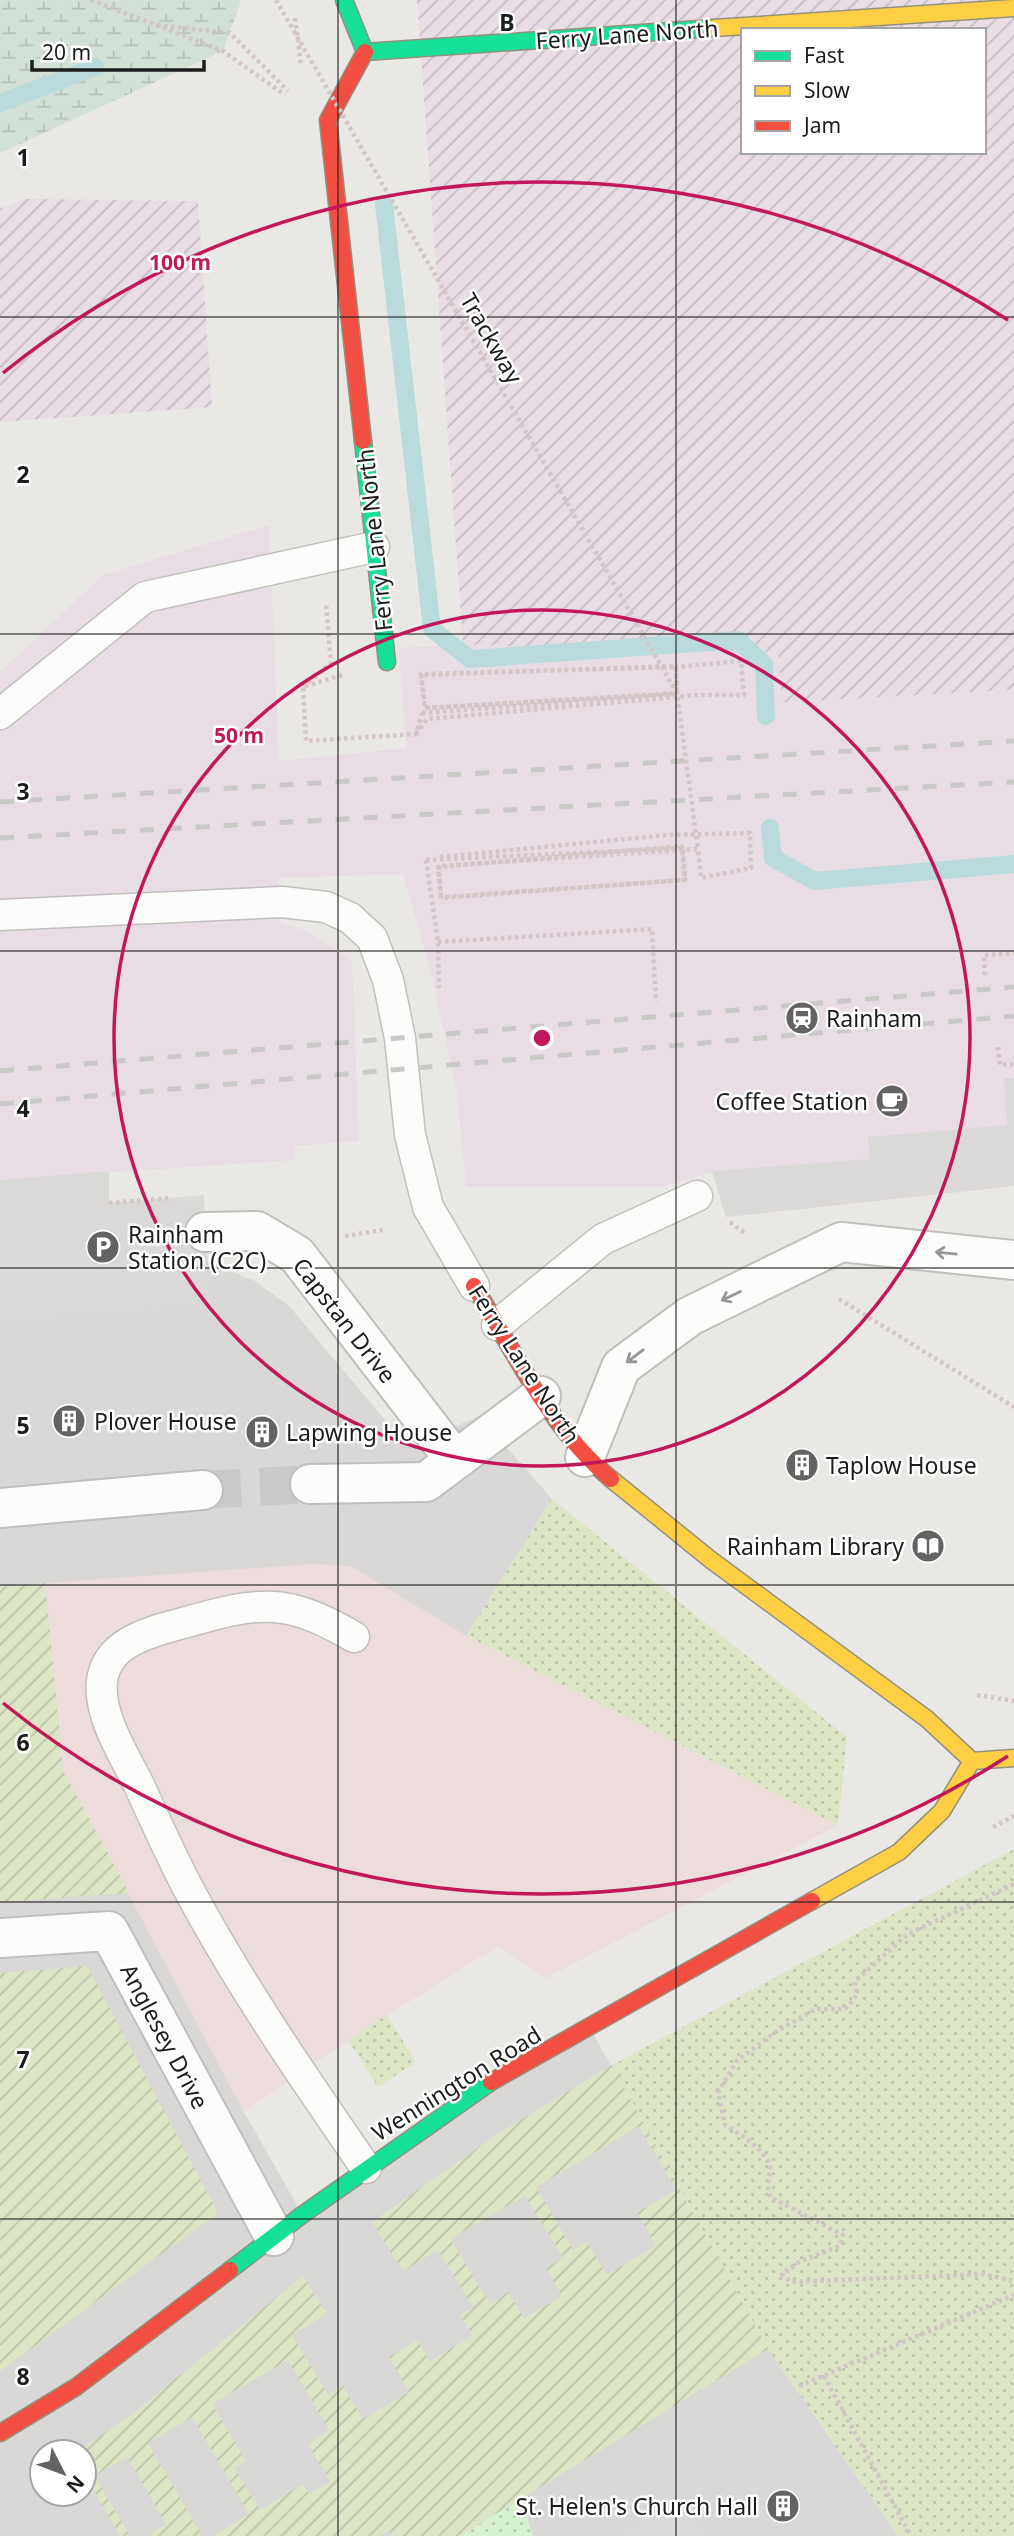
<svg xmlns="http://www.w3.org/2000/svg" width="1014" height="2536" viewBox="0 0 1014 2536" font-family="'Noto Sans',sans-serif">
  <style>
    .residential { fill: #d9d8d6; fill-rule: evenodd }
    .commercial { fill: #ecdcdc }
    .industrial { fill: url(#industrial-furrows); fill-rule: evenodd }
    .railway { fill: #e8dde5 }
    .grass { fill: url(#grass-dots) }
    .wetland { fill: url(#wetland-marsh) }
    .park { fill: url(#park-dots) }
    .garden { fill: url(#garden-furrows); fill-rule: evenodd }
    .parking { fill: #dad9d8 }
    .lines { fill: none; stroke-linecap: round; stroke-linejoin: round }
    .stream { stroke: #badbdc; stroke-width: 18 }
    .street-tunnel { stroke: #cbc9c7; stroke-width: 38; stroke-dasharray: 38 19; stroke-linecap: butt }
    .lane-casing { stroke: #c0bfbd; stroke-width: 33 }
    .street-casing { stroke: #c0bfbd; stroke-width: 42 }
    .fast-casing { stroke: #93917e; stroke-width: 19 }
    .slow-casing { stroke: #93917e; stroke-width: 19 }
    .jam-casing { stroke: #93917e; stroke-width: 19 }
    .path { stroke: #d4c6c6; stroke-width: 4.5; stroke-dasharray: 3.5 3.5; stroke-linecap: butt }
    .lane { stroke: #fcfcfb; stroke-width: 30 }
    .street { stroke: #fcfcfb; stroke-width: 38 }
    .fast { stroke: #16e098; stroke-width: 16 }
    .slow { stroke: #ffcf43; stroke-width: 16 }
    .jam { stroke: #f24e42; stroke-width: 16 }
    .rail { stroke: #c9c9c8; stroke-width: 5; stroke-dasharray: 14 14; stroke-linecap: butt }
    .path-bridge { stroke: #d4c6c6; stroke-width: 4.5; stroke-dasharray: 3.5 3.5; stroke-linecap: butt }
    .oneway { stroke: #979797 }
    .grid { fill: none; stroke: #1c1c1c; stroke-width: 2; stroke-opacity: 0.55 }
    .ring { fill: none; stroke: #c2185b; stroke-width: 3.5 }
    .labels { text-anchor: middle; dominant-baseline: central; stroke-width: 5; stroke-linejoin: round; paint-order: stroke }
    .street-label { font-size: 23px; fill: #1c1c1c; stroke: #fff }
    .poi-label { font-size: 23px; fill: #1c1c1c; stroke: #fff; text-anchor: start }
    .grid-label { font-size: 23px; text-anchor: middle; font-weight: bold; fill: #1c1c1c; stroke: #fff; stroke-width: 5; stroke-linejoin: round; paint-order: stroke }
    .centre { fill: #c2185b; stroke: #fff; stroke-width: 3.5 }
    .ring-label { font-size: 21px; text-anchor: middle; font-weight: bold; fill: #c2185b; stroke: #fff; stroke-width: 5; stroke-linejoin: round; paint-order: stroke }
  </style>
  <defs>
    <pattern id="industrial-furrows" width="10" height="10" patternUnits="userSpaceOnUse" patternTransform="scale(1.75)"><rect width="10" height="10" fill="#e8dde5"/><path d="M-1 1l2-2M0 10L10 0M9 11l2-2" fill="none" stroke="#c6bdc4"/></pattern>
    <pattern id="grass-dots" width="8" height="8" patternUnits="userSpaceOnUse" patternTransform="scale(1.75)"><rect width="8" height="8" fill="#dce6c5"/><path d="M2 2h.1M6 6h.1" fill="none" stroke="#bcc5a9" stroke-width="1.8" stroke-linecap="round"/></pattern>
    <pattern id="wetland-marsh" width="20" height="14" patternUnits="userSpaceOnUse" patternTransform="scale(1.75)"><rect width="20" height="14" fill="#d3e0d6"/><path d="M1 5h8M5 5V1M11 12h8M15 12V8" fill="none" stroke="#b5c0b7"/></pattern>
    <pattern id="park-dots" width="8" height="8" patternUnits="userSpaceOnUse" patternTransform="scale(1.75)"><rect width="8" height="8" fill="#d6f0d1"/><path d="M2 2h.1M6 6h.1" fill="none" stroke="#b7cdb3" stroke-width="1.8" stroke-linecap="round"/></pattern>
    <pattern id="garden-furrows" width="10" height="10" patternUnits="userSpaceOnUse" patternTransform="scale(1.75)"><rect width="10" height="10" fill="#dce6c5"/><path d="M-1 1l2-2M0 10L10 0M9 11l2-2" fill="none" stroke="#bcc5a9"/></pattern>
  </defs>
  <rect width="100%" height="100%" fill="#eae8e5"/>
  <path class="residential" d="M207,1262L255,1281L289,1306L408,1447L479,1416L552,1499L466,1636L350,1566L97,1834L244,2112L302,2214L590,2028L768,2349L898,2536H0V1322L209,1305ZM42,2452H84V2494H42Z"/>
  <path class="commercial" d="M314,1564L350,1566L466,1636L838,1825L546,1978L498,1946L348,2040L244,2112L63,1770L45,1583Z"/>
  <path class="industrial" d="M417,0H1014V690L781,703L777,652L463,645ZM743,30H984V152H743Z
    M25,199L198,201L212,407L0,422V209Z"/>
  <path class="railway" d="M269,525L279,761L406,748L399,648L463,645L778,652L782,703L1014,690V1186L726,1217L712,1172L663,1187H466L457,1093L430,969L403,874L278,878L281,922L307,931L352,960L359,1141L295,1146L294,1160L0,1180V672L103,575Z"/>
  <path class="grass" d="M552,1499L847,1737L838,1825L466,1636Z
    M1014,1849V2536H898L768,2349L612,2065Z
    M387,2015L416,2062L378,2087L348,2040Z"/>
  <path class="wetland" d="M0,0H240V4L223,51L0,153Z"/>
  <path class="park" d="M521,2499L533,2536H459Z"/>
  <path class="garden" d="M45,1583L63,1770L129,1893L0,1902V1587Z
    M87,1966L218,2213L0,2371V1973Z
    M612,2065L768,2349L459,2536H392L389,2530L379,2536H213L249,2514L192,2417L148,2443L202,2536H152L151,2534L166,2524L127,2457L94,2476L84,2458V2452L79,2450L127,2418L303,2276L327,2314L292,2335L328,2395L343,2386L363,2419L409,2392L389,2357L417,2340L430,2361L472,2336L460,2314L473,2307L438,2250L403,2271L372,2222L496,2135ZM639,2126L676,2190L637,2212L656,2246L606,2275L587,2242L573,2250L536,2187ZM525,2196L563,2258L546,2268L562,2296L524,2318L508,2292L490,2304L450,2239ZM288,2360L329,2430L308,2444L330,2482L309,2494L303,2484L260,2510L235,2468L246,2461L212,2404Z
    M96,2479L130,2536H120L90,2483Z"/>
  <path class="parking" d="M1004,1078H1014V1186L726,1217L712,1171L869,1159L868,1137L1007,1125Z
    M109,1171V1203L204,1195L210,1305L0,1322V1180Z
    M685,2493L710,2536H607Z"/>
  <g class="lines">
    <path class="stream" d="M0,103L95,67
      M384,204L432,629L470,659L738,640L764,664L766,716
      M770,828L773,858L815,881L1014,864"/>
    <path class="street-tunnel" d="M203,1490L310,1484"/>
    <defs>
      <path id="lane" d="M0,714L145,597L374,547
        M0,915L282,902L326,907L350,918L372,938L388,980L400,1038L410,1135L428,1207L474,1286
        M497,1325L603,1239L697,1196
        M354,1637C284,1596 258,1602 183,1623C151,1632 107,1641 102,1681C98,1715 124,1755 139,1785C155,1820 171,1856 189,1890C241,1987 304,2078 366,2168"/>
      <path id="street" d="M205,1232L257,1231L297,1255L455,1460
        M585,1457L621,1367L690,1316L841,1242L1014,1260
        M310,1484L426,1482L541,1396
        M0,1508L203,1490
        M0,1938L109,1931L274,2236"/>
      <path id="fast" d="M344,0L365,52L714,28
        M363,441L387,662
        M230,2270L302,2215L491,2082"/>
      <path id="slow" d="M714,28L1014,8
        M611,1479L711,1560L927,1719L972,1761
        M972,1761L1014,1758
        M812,1901L899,1852L942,1811L972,1761"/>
      <path id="jam" d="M363,441L328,120L365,52
        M474,1286C514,1352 551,1429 611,1479
        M491,2082L812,1901
        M0,2433L76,2387L230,2270"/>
    </defs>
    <use href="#lane" class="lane-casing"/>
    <use href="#street" class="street-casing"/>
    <use href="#fast" class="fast-casing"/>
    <use href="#slow" class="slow-casing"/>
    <use href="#jam" class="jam-casing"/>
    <path class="path" d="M91,0L223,51L285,95
      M295,18L301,65
      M157,25L230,33L288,91
      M342,675L303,687L306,741L416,734L422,713
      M303,687L331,663L326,604
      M416,734L427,719L697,695H744L741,661L676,667
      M440,857L667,835L750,833L751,868L701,878L698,849
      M426,860L683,848L685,880L441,897
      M426,860L438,942L439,988
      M438,942L652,929L656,1002
      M985,975L984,955L1014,953
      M998,1047L1000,1065L1014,1064
      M109,1203L169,1198
      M730,1222L746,1234
      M345,1236L383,1230
      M839,1299L1014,1407
      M977,1695L1014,1701
      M993,1827L1014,1816
      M1014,1884L908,1934L855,1981L857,1995L845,2009H816L774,2033L737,2061L718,2092L725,2125C739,2133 772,2154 770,2171C769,2183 766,2185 770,2197L843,2235L839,2246L799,2262L782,2274L791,2282L983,2274L1014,2281
      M824,2376L911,2536
      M799,2386L1014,2295"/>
    <use href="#lane" class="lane"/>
    <use href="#street" class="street"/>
    <use href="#fast" class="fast"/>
    <use href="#slow" class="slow"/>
    <use href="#jam" class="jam"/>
    <path class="rail" d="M0,802L1014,741
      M0,838L1014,782
      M0,1071L1014,987
      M0,1104L1014,1016"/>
    <path class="path-bridge" d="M276,0L677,693L698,849L439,866L441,898L685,880L682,846L438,867L441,897
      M422,713L677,694L676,666L421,675L425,708L677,694L676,667L421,674L425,708L677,693"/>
  </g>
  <defs><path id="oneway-shaft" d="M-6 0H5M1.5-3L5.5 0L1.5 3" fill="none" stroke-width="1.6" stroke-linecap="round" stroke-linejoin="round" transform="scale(1.75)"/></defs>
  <g class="oneway">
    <use href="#oneway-shaft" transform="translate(946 1253) rotate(-174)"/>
    <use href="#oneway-shaft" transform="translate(731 1296) rotate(154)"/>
    <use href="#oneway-shaft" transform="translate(635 1356) rotate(143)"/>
  </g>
  <path class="grid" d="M338,0V2536M676,0V2536M0,317H1014M0,634H1014M0,951H1014M0,1268H1014M0,1585H1014M0,1902H1014M0,2219H1014"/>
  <g class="ring">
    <circle cx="542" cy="1038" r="428"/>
    <path d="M1008 1756A856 856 0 0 1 3 1703M3 373A856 856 0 0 1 1008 320"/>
  </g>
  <defs>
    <symbol id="station-disc" viewBox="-11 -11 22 22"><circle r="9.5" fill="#646362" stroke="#fff"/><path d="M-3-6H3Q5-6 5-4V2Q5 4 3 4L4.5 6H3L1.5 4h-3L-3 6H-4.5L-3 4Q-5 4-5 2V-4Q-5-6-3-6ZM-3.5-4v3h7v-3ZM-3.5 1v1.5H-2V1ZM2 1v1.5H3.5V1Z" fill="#fff"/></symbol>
    <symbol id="cafe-disc" viewBox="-11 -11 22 22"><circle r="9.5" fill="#646362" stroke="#fff"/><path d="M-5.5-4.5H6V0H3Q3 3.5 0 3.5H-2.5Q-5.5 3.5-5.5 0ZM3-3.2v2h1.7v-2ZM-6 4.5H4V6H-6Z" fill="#fff"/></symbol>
    <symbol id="parking-disc" viewBox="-11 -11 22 22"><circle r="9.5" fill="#646362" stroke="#fff"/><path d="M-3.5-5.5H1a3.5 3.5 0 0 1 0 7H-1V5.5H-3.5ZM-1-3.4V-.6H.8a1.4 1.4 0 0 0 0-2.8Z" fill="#fff"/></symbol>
    <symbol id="building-disc" viewBox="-11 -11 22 22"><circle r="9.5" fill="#646362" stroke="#fff"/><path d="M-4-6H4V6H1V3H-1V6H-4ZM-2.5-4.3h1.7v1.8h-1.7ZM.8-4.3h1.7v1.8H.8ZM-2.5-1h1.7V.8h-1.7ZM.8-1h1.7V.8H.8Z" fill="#fff"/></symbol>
    <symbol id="library-disc" viewBox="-11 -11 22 22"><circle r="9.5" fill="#646362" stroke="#fff"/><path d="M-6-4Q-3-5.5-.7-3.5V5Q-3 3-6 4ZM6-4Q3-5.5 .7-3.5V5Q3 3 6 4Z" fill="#fff"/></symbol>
  </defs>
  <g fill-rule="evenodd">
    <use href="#station-disc" x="783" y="999" width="38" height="38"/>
    <use href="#cafe-disc" x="873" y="1082" width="38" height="38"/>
    <use href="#parking-disc" x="84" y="1228" width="38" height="38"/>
    <use href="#building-disc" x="50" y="1402" width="38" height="38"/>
    <use href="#building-disc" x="243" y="1413" width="38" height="38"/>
    <use href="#building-disc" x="783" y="1446" width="38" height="38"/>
    <use href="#library-disc" x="909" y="1527" width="38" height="38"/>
    <use href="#building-disc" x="764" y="2487" width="38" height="38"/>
  </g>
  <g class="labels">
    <g class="street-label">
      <text transform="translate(627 34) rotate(-4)">Ferry Lane North</text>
      <text transform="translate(492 338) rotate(60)">Trackway</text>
      <text transform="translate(374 540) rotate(-96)">Ferry Lane North</text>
      <text transform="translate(345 1320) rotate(52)">Capstan Drive</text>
      <text transform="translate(525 1364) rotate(57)">Ferry Lane North</text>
      <text transform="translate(165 2036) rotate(62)">Anglesey Drive</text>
      <text transform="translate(456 2083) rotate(-32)">Wennington Road</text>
    </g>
    <g class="poi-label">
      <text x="826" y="1018">Rainham</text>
      <text x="868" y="1101" text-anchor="end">Coffee Station</text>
      <text x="128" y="1234">Rainham<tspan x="128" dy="26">Station (C2C)</tspan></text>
      <text x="94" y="1421">Plover House</text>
      <text x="286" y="1432">Lapwing House</text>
      <text x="826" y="1465">Taplow House</text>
      <text x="904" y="1546" text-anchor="end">Rainham Library</text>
      <text x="758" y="2506" text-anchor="end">St. Helen's Church Hall</text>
    </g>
  </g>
  <g class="grid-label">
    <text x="507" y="31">B</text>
    <text x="23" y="166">1</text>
    <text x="23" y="483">2</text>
    <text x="23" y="800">3</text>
    <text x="23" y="1117">4</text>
    <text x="23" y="1434">5</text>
    <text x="23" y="1751">6</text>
    <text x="23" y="2068">7</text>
    <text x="23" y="2385">8</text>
  </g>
  <circle cx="542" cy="1038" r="10" class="centre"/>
  <g class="ring-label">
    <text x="180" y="270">100 m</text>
    <text x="239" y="743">50 m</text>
  </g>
  <rect x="741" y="28" width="245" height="126" fill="#ffffff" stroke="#a4a4a4" stroke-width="2"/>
  <rect x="755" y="51" width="35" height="10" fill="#16e098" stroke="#a4a4a4" stroke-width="2"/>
  <text x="804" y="63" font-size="21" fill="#1c1c1c">Fast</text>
  <rect x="755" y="86" width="35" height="10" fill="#ffcf43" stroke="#a4a4a4" stroke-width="2"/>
  <text x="804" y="98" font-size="21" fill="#1c1c1c">Slow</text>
  <rect x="755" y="121" width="35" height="10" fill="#f24e42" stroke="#a4a4a4" stroke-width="2"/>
  <text x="804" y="133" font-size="21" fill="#1c1c1c">Jam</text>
  <g transform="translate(63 2473) rotate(132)"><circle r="33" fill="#ffffff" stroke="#a4a4a4" stroke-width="2"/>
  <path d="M0-5L12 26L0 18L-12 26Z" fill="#646362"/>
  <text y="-10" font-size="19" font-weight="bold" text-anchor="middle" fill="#1c1c1c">N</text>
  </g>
  <path d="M32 60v10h172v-10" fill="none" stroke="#1c1c1c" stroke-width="3.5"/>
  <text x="42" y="60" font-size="21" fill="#1c1c1c" stroke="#ffffff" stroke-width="5" paint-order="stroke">20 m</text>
</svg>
